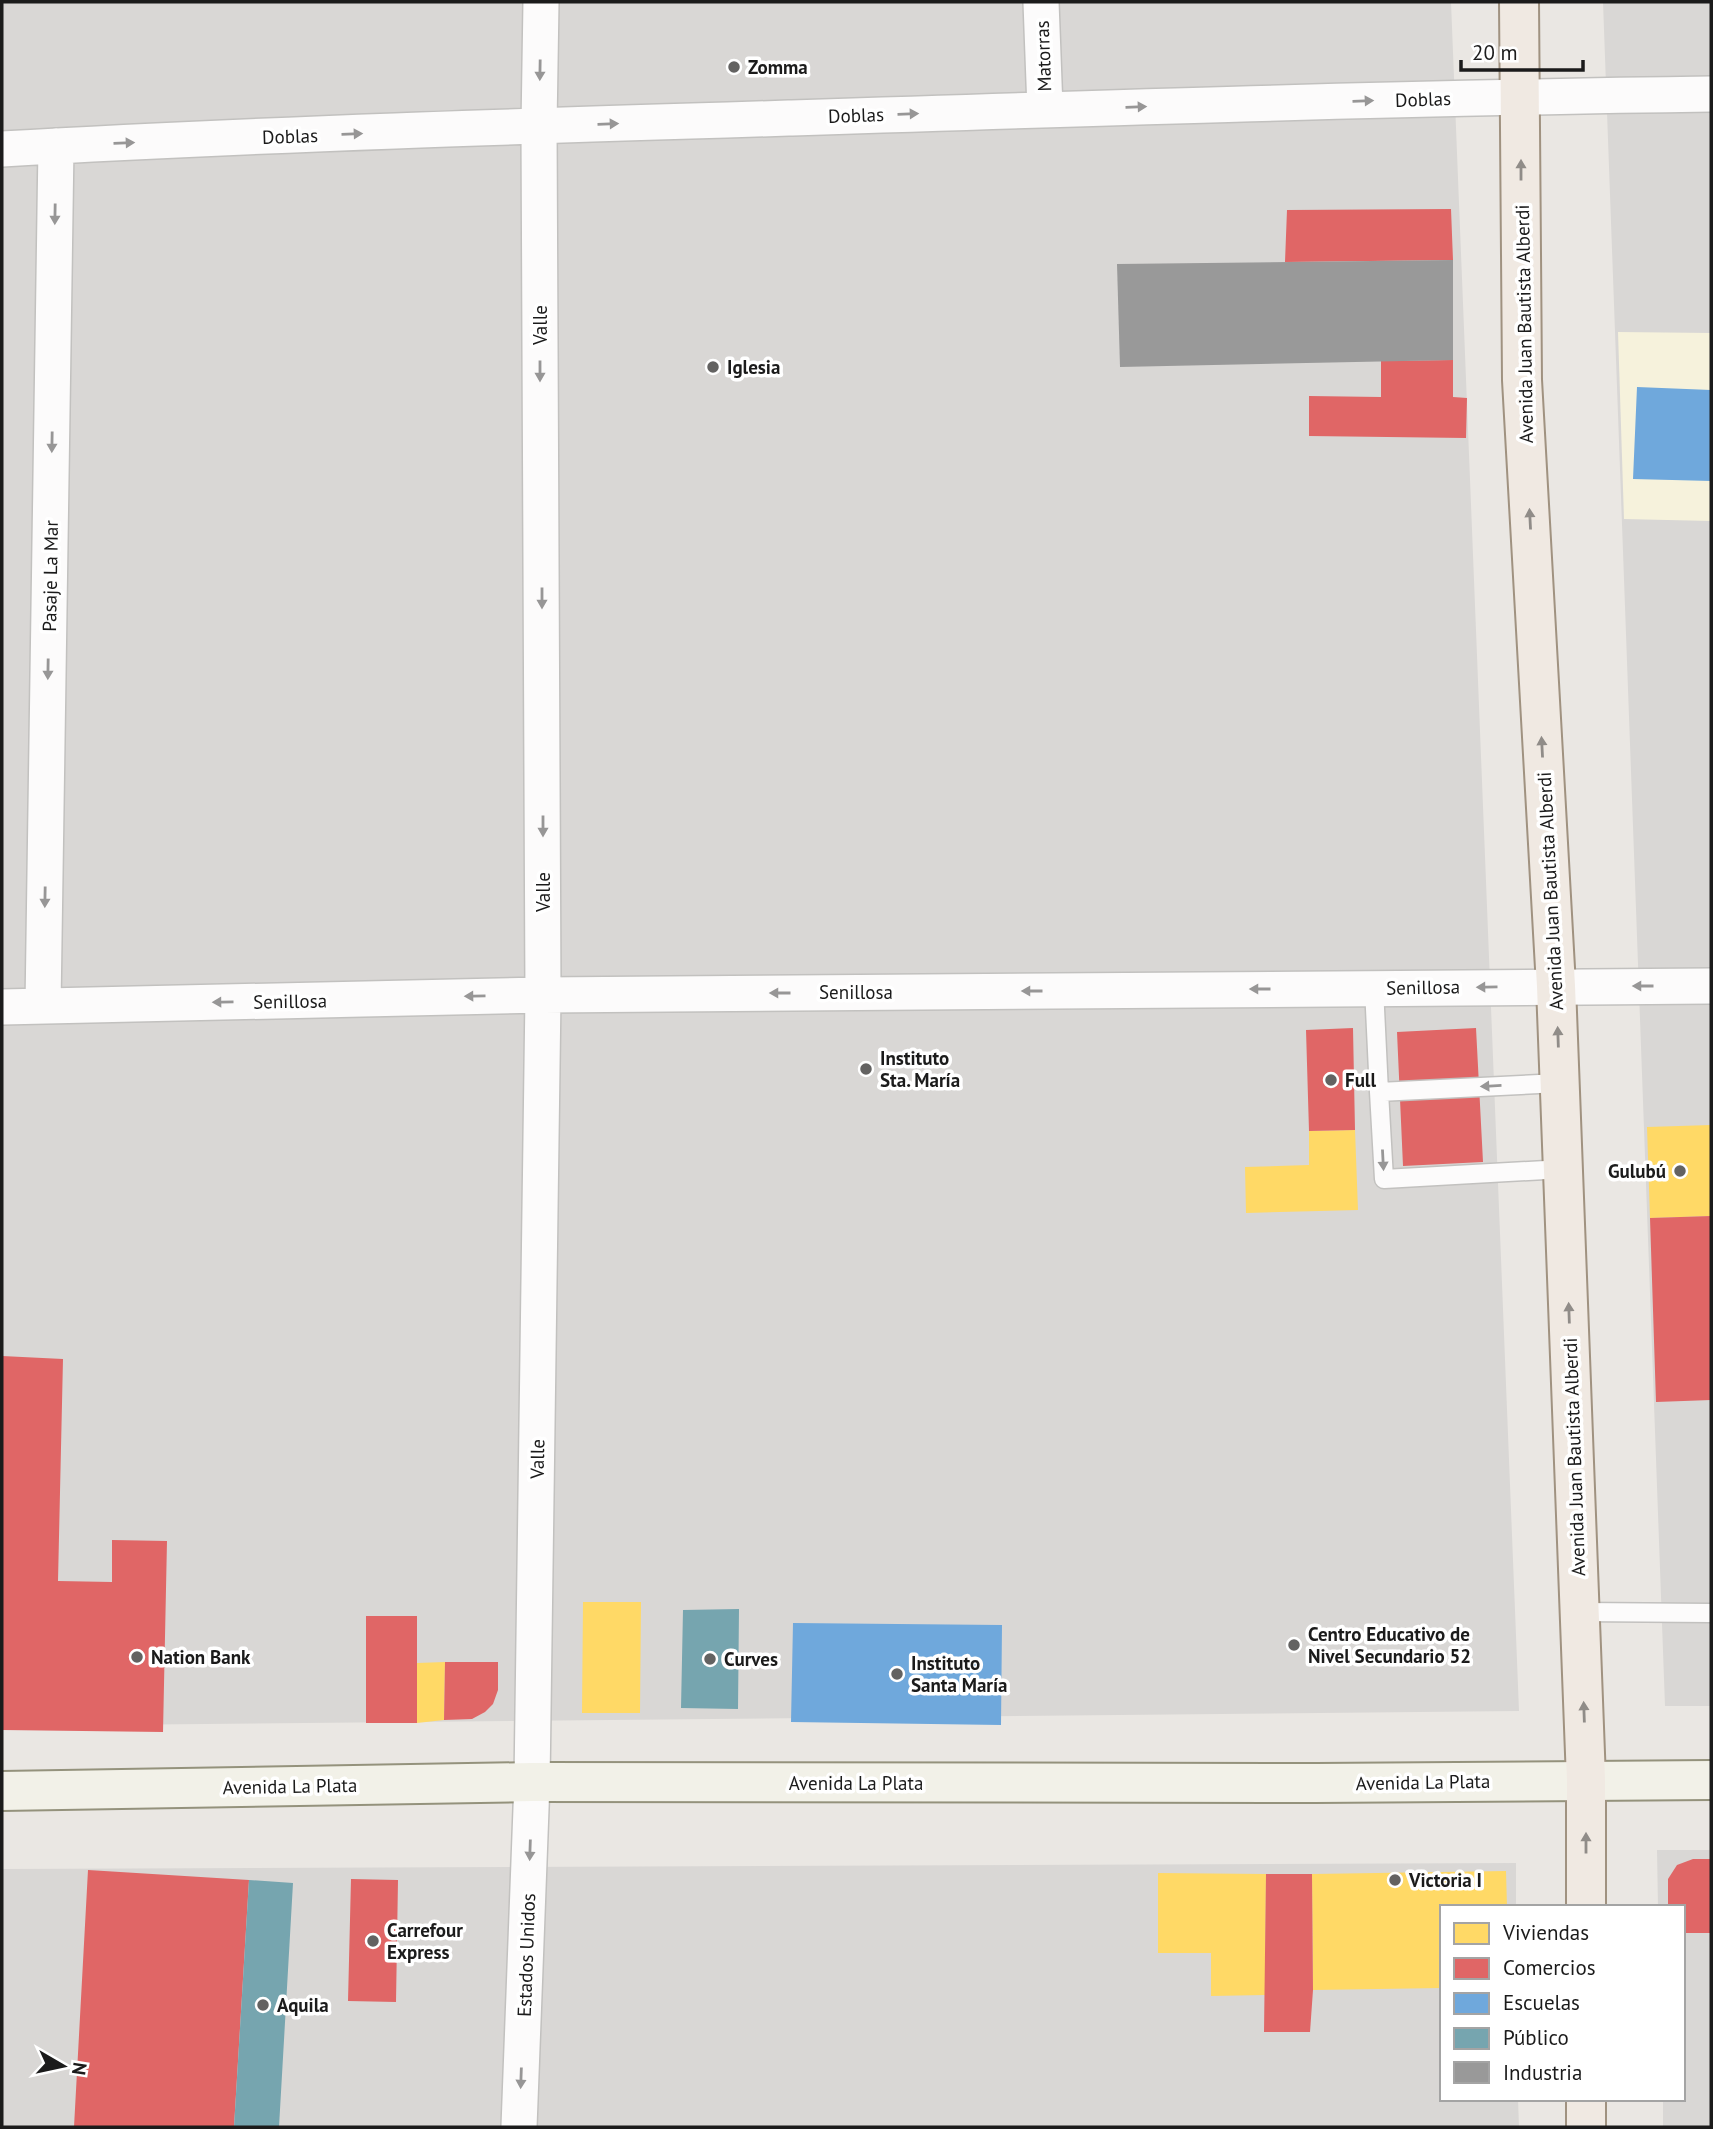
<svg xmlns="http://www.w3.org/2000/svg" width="1713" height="2129" viewBox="0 0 1713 2129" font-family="'PT Sans',sans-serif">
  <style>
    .residential { fill: #d9d7d5 }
    .education { fill: #f6f2dc }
    .homes { fill: #ffd966 }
    .shops { fill: #e06666 }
    .schools { fill: #6fa8dc }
    .public { fill: #76a5af }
    .industry { fill: #999 }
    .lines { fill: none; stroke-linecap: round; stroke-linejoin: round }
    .lane-casing { stroke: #c2c1bf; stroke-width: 21 }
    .street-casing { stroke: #c2c1bf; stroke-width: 38 }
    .secondary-casing { stroke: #94927c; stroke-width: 42 }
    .primary-casing { stroke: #a09280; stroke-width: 42 }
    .lane { stroke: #fcfbfb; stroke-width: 18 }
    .street { stroke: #fcfbfb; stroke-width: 35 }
    .secondary { stroke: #f2f1e8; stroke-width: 38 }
    .primary { stroke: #f0e9e2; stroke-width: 38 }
    .oneway { fill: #979696 }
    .oneway2 { fill: #908c88 }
    .poi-dot { fill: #636261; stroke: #fff; stroke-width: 2.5 }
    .labels { text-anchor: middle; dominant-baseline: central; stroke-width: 7; stroke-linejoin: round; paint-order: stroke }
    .street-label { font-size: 19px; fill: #1b1b1b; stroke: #fff }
    .poi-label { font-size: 19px; font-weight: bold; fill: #1b1b1b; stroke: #fff; text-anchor: start }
  </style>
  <rect width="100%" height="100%" fill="#eae7e3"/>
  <path class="residential" d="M2,2H1451L1519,1711L2,1726Z
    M1603,2H1711V1706H1665Z
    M1657,1850H1711V2127H1663V2099H1683V1907H1658Z
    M1516,1863V1907H1442V2099H1518L1519,2127H2V1869Z"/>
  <path class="education" d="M1618,332L1711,333V521L1624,519Z"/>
  <path class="homes" d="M1711,1125V1216L1650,1218L1647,1127Z
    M1355,1130L1358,1210L1246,1213L1245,1167L1309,1165V1131Z
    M583,1602H641L640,1713H582Z
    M445,1662L444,1720L417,1723V1663Z
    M1506,1871L1507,1907H1442V1988L1313,1990L1312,1874Z
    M1158,1873L1266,1874L1265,1995L1211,1996V1953H1158Z"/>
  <path class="shops" d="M1451,209L1453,260L1285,262L1287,210Z
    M1453,360V397L1467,398L1466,438L1309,436V396L1381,397V361Z
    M1353,1028L1355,1130L1309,1131L1306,1030Z
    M1476,1028L1483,1162L1403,1166L1397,1032Z
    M1711,1216V1400L1656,1402L1650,1218Z
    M2,1356L63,1359L58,1581L112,1582V1540L167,1541L163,1732L2,1730Z
    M366,1616H417V1723H366Z
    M445,1662H498V1690L493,1704L485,1712L472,1719L444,1720Z
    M1693,1859H1711V1933H1683V1907H1668V1879L1677,1865Z
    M88,1870L249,1880L234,2127H74Z
    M1266,1874H1312L1313,1990L1310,2032H1264Z
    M351,1879L398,1880L396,2002L348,2001Z"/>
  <path class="schools" d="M1637,387L1711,390V481L1633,479Z
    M793,1623L1002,1625L1001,1725L791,1722Z"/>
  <path class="public" d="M739,1609L738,1709L681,1708L683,1610Z
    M249,1880L293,1883L279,2127H234Z"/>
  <path class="industry" d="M1453,260V360L1120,367L1117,264Z"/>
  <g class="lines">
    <defs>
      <path id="lane" d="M1374,988L1379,1092L1559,1083
        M1379,1092L1384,1179L1563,1169
        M1580,1612L1711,1613"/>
      <path id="street" d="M1041,2L1045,109
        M2,149C265,134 529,126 792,118C1098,108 1405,98 1711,94
        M43,1006L56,146
        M2,1007L543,995L1711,986
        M519,2127L532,1782L543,995L539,126L541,2"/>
      <path id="secondary" d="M2,1791L532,1782L1316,1783L1711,1780"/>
      <path id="primary" d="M1519,2L1522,380L1556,986L1586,1780V1907
        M1586,2099V2127"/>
    </defs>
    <use href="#lane" class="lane-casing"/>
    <use href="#street" class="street-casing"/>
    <use href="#secondary" class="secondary-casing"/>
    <use href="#primary" class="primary-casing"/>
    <use href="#lane" class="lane"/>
    <use href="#street" class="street"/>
    <use href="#secondary" class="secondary"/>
    <use href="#primary" class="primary"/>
  </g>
  <defs><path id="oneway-solid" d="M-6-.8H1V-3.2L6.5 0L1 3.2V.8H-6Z" transform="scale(1.75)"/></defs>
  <g class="oneway">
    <use href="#oneway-solid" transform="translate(540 70) rotate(91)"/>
    <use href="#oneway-solid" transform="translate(1363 101) rotate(-2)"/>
    <use href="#oneway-solid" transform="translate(1136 107) rotate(-2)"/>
    <use href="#oneway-solid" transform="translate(908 114) rotate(-2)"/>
    <use href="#oneway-solid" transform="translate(608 124) rotate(-2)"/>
    <use href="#oneway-solid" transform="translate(352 134) rotate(-2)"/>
    <use href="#oneway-solid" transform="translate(124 143) rotate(-2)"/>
    <use href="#oneway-solid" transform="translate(55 214) rotate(91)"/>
    <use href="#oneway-solid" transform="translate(540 371) rotate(90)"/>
    <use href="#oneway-solid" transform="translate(52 442) rotate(91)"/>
    <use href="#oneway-solid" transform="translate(542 598) rotate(90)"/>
    <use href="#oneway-solid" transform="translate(48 669) rotate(91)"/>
    <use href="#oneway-solid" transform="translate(543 826) rotate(90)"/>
    <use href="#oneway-solid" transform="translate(45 897) rotate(91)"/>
    <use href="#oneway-solid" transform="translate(1643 986) rotate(-180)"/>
    <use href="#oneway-solid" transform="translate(1487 987) rotate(179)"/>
    <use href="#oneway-solid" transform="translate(1260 989) rotate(180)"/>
    <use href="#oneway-solid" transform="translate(1032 991) rotate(180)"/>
    <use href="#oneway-solid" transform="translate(780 993) rotate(180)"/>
    <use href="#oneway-solid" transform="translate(475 996) rotate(179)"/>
    <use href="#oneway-solid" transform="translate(223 1002) rotate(179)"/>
    <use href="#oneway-solid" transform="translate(1491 1086) rotate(177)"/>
    <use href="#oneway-solid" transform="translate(1383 1160) rotate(87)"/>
    <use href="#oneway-solid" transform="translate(530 1850) rotate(92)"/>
    <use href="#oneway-solid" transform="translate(521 2078) rotate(92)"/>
  </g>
  <g class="oneway2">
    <use href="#oneway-solid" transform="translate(1521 170) rotate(-90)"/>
    <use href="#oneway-solid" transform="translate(1530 519) rotate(-93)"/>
    <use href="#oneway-solid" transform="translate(1542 747) rotate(-93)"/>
    <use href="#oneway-solid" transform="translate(1558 1037) rotate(-92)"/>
    <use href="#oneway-solid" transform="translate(1569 1313) rotate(-92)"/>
    <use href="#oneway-solid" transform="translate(1584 1712) rotate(-92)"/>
    <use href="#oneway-solid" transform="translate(1586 1843) rotate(-90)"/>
  </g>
  <g class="poi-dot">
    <circle cx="734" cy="67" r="7"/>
    <circle cx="713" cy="367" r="7"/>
    <circle cx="866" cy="1069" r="7"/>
    <circle cx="1331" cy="1080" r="7"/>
    <circle cx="1680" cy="1171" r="7"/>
    <circle cx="1294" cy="1645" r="7"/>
    <circle cx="137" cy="1657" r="7"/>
    <circle cx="710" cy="1659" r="7"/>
    <circle cx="897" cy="1674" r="7"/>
    <circle cx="1395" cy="1880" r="7"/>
    <circle cx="373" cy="1941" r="7"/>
    <circle cx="263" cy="2005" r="7"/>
  </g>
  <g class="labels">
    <g class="street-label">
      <text transform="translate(1043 56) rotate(-92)">Matorras</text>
      <text transform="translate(1423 99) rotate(-2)">Doblas</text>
      <text transform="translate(856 115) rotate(-2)">Doblas</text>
      <text transform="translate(290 136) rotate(-2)">Doblas</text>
      <text transform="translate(1524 324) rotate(-91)">Avenida Juan Bautista Alberdi</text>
      <text transform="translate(540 325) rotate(-90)">Valle</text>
      <text transform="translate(50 576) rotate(-89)">Pasaje La Mar</text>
      <text transform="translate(1550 891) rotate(-93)">Avenida Juan Bautista Alberdi</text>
      <text transform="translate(543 892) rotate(-90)">Valle</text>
      <text transform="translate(1423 987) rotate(-1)">Senillosa</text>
      <text x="856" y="992">Senillosa</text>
      <text transform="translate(290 1001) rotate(-1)">Senillosa</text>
      <text transform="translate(1574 1457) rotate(-92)">Avenida Juan Bautista Alberdi</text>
      <text transform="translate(537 1459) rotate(-89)">Valle</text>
      <text transform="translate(1423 1782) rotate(-1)">Avenida La Plata</text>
      <text x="856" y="1783">Avenida La Plata</text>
      <text transform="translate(290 1786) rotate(-1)">Avenida La Plata</text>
      <text transform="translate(526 1955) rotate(-88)">Estados Unidos</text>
    </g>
    <g class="poi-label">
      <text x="748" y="67">Zomma</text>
      <text x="727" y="367">Iglesia</text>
      <text x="880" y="1058">Instituto<tspan x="880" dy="22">Sta. María</tspan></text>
      <text x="1345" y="1080">Full</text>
      <text x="1666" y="1171" text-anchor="end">Gulubú</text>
      <text x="1308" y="1634">Centro Educativo de<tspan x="1308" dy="22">Nivel Secundario 52</tspan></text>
      <text x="151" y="1657">Nation Bank</text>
      <text x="724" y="1659">Curves</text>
      <text x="911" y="1663">Instituto<tspan x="911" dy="22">Santa María</tspan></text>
      <text x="1409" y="1880">Victoria I</text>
      <text x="387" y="1930">Carrefour<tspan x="387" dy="22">Express</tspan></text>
      <text x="277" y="2005">Aquila</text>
    </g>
  </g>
  <rect width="1713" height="2129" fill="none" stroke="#1b1b1b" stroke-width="7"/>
  <rect x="1440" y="1905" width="245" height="196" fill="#ffffff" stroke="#a4a4a4" stroke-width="2"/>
  <rect x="1454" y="1923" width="35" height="21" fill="#ffd966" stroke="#a4a4a4" stroke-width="2"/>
  <text x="1503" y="1940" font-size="21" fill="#1b1b1b">Viviendas</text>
  <rect x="1454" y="1958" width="35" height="21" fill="#e06666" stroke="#a4a4a4" stroke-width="2"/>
  <text x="1503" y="1975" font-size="21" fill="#1b1b1b">Comercios</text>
  <rect x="1454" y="1993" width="35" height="21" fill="#6fa8dc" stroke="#a4a4a4" stroke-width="2"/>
  <text x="1503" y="2010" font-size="21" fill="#1b1b1b">Escuelas</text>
  <rect x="1454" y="2028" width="35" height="21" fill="#76a5af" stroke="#a4a4a4" stroke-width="2"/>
  <text x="1503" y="2045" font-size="21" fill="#1b1b1b">Público</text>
  <rect x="1454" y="2062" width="35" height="21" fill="#999999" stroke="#a4a4a4" stroke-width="2"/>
  <text x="1503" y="2080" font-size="21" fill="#1b1b1b">Industria</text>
  <g transform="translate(63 2066) rotate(99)" stroke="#ffffff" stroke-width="5" paint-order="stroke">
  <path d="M0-5L12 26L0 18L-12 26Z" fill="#1b1b1b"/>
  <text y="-10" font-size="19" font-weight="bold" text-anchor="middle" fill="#1b1b1b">N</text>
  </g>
  <path d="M1461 60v10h122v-10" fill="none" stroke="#1b1b1b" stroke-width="3.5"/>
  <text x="1472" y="60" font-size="21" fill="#1b1b1b" stroke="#ffffff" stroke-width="5" paint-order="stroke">20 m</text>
</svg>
